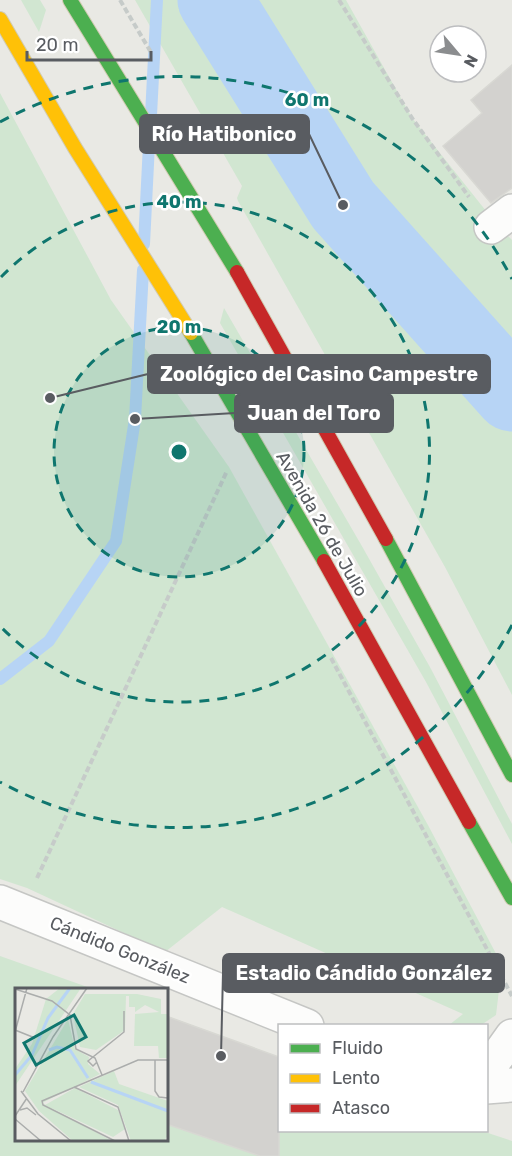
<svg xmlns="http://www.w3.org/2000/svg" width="512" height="1156" viewBox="0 0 512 1156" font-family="Rubik,sans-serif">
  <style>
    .green { fill: #d1e6d1 }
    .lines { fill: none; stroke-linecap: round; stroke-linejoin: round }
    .stream { stroke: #b7d4f5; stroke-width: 12 }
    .river { stroke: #b7d4f5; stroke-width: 75 }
    .building { fill: #d3d2cf; stroke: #d8d8d3; stroke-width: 1.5 }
    .street-casing { stroke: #c5c6c4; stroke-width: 36 }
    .fast-casing { stroke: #d1cbb2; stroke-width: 16 }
    .slow-casing { stroke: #d1cbb2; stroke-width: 16 }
    .jam-casing { stroke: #d1cbb2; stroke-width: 16 }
    .path { stroke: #c6cbc9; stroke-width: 4; stroke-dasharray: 6 3; stroke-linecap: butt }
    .street { stroke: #fcfcfb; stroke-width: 33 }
    .fast { stroke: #4caf50; stroke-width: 14 }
    .slow { stroke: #ffc107; stroke-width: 14 }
    .jam { stroke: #c62828; stroke-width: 14 }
    .ring { fill: none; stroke: #0f766e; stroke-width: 3; stroke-dasharray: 10 8 }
    .labels { text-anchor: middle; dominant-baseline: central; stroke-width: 5; stroke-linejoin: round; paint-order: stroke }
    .street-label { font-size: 18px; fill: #595c61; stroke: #fff }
    .inset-river { fill: none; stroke: #b7d4f5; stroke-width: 3 }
    .inset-road { fill: none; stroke: #abadac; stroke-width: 1.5 }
    .view { fill: #0f766e; fill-opacity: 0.15; stroke: #0f766e; stroke-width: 3 }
    .inset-edge { fill: none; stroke: #595c61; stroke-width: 3 }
    .centre { fill: #0f766e; stroke: #fff; stroke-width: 3 }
    .ring-label { font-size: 18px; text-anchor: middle; font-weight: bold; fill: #0f766e; stroke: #fff; stroke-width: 5; stroke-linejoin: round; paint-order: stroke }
    .leader { fill: none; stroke: #595c61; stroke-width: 2 }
    .callout-dot { fill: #595c61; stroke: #fff; stroke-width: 2 }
    .callout { fill: #595c61; stroke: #595c61; stroke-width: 2 }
    .callout-label { font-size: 20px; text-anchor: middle; font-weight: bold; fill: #fff }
  </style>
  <rect width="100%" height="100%" fill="#e9e9e4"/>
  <path class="green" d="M21,0H40L46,10L39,32Z
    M135,0H346L412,118L498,226L512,240V695L445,567L238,201L237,198L242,186Z
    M0,93L111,300L229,467L429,827L502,965L496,1015L481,1025H449L463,1014L222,907L165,952L27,888L0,879Z
    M224,308L363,548L431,669L512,824V844L426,682L220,323Z
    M0,956L93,989L16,990V1140H166L167,1016L279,1057L280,1130L482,1131L512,1141V1156H0Z"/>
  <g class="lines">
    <path class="stream" d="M151,115L157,0
      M144,244L149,144
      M0,679L49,641L116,541L135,419L143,270"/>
    <path class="river" d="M215,0L343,205L512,394"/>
  </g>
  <path class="building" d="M512,65V188L491,203L443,146L482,113L471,100Z
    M166,1016L279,1057V1156H260L166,1124Z"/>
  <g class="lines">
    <defs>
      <path id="street" d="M491,227L512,211
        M0,902L307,1026
        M486,1062L497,1057L512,1036
        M486,1087L512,1085"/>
      <path id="fast" d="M70,0L237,272
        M191,333L324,561
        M386,539L512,775
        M469,822L512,898"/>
      <path id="slow" d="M0,19L75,148L191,333"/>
      <path id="jam" d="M237,272L386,539
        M324,561L469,822"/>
    </defs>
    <use href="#street" class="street-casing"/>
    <use href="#fast" class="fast-casing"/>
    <use href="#slow" class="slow-casing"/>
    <use href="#jam" class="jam-casing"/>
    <path class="path" d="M120,0L152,54
      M339,0L412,118L469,197
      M331,658L512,996
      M37,878L227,471"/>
    <use href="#street" class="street"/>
    <use href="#fast" class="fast"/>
    <use href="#slow" class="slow"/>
    <use href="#jam" class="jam"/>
  </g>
  <circle cx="179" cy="452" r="125" fill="#0f766e" fill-opacity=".12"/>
  <g class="ring">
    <circle cx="179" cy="452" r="125"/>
    <path d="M1 277A250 250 0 1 1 1 627"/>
    <path d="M512 625A375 375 0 0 1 0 782M0 122A375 375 0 0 1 512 279"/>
  </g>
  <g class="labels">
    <g class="street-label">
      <text transform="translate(322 524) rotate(60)">Avenida 26 de Julio</text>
      <text transform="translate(120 950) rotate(22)">Cándido González</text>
    </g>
  </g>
  <g transform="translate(15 988)">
    <rect width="153" height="153" fill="#e9e9e4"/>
    <path d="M45,0H66L0,98V81L17,56L31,11ZM70,6H122L146,11V26H153V70H144L143,58H119L120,26L144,24L130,17L120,24V19H114V8H111L110,42L81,62L65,59L58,26ZM53,31L60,61L74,69L73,76L85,86L27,115L97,153H58L24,123L10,103ZM99,83L104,96L153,113V147L149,153H116L103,117L64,99ZM60,100L103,122L110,141L98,149L30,117Z" fill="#d1e6d1"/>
    <path class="inset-river" d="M34,62L42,59L55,62L73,90M0,87L17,67L33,30L55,0M76,94L153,123"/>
    <path class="inset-road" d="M0,1L37,13L55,27L61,61L80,70L87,87M0,42L20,50M0,44L12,0M140,72V103L144,109L153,110M82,74L78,78L73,73L109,44V23M59,99L103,119L114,153M6,103L23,126L56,153M8,104L38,49L72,0M5,122L12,120L21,127M0,128L12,110M0,131L26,153M100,153L28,117L27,113L123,72H153"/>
    <path class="view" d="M59,27L71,49L21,77L9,55Z"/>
    <rect width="153" height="153" class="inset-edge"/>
  </g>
  <circle cx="179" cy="452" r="9" class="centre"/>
  <g class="ring-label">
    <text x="307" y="106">60 m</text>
    <text x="179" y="208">40 m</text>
    <text x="179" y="333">20 m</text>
  </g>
  <path class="leader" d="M343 205L309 134M50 398L148 374M135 419L235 413M221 1056L223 973"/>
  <g class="callout-dot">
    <circle cx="343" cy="205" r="6"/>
    <circle cx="50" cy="398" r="6"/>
    <circle cx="135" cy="419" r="6"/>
    <circle cx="221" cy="1056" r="6"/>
  </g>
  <g class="callout">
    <rect x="140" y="115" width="169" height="38" rx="6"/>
    <rect x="148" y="355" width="342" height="38" rx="6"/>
    <rect x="235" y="394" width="158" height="38" rx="6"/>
    <rect x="223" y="954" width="281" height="38" rx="6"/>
  </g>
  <g class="callout-label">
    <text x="224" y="141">Río Hatibonico</text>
    <text x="319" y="381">Zoológico del Casino Campestre</text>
    <text x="314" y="420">Juan del Toro</text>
    <text x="364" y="980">Estadio Cándido González</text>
  </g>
  <rect x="278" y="1024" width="210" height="108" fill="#ffffff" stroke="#bdbec0" stroke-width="1.5"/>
  <rect x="290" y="1044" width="30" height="9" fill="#4caf50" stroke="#bdbec0" stroke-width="1.5"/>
  <text x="332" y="1054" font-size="18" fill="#595c61">Fluido</text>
  <rect x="290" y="1074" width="30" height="9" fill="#ffc107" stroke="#bdbec0" stroke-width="1.5"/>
  <text x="332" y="1084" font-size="18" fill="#595c61">Lento</text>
  <rect x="290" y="1104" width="30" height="9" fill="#c62828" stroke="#bdbec0" stroke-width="1.5"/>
  <text x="332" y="1114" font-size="18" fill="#595c61">Atasco</text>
  <g transform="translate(458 54) rotate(119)"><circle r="28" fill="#ffffff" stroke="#bdbec0" stroke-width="1.5"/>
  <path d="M0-4.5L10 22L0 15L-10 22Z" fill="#8b8d8f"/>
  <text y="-9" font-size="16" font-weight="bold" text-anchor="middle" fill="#595c61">N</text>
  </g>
  <path d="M27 51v9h124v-9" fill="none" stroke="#595c61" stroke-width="3"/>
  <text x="36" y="51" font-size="18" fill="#595c61" stroke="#ffffff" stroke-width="4.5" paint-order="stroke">20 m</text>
</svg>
